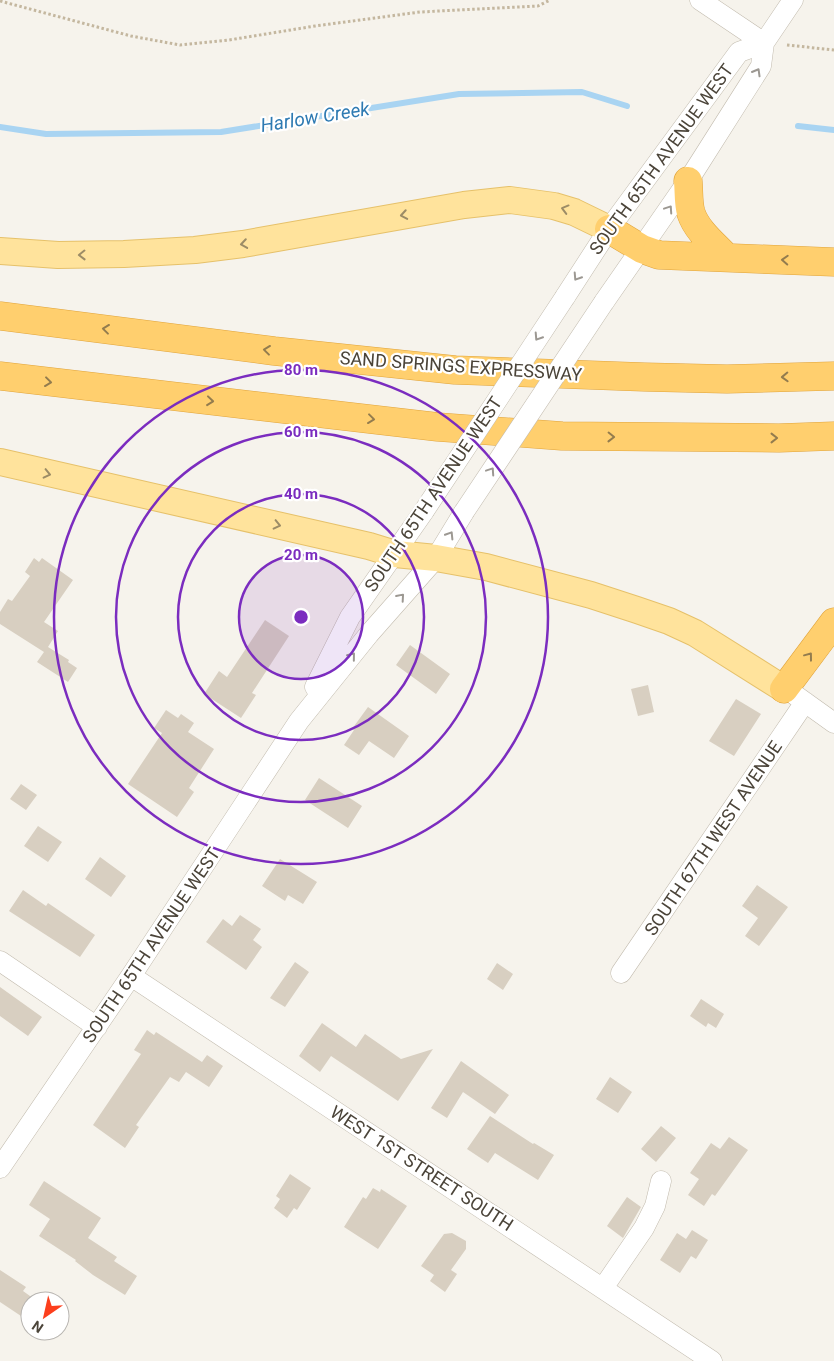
<svg xmlns="http://www.w3.org/2000/svg" width="834" height="1361" viewBox="0 0 834 1361" font-family="Roboto,sans-serif">
  <style>
    .lines { fill: none; stroke-linecap: round; stroke-linejoin: round }
    .stream { stroke: #a9d4f2; stroke-width: 6 }
    .building { fill: #d8cfc1 }
    .minor-casing { stroke: #c2bbae; stroke-width: 21 }
    .major-casing { stroke: #e6c16a; stroke-width: 28 }
    .highway-casing { stroke: #e0a43c; stroke-width: 29 }
    .path { stroke: #c4b79f; stroke-width: 3; stroke-dasharray: 2.5 2.5; stroke-linecap: butt }
    .minor { stroke: #fff; stroke-width: 20 }
    .major { stroke: #ffe39c; stroke-width: 26 }
    .highway { stroke: #ffcf6e; stroke-width: 28 }
    .minor-bridge-casing { stroke: #c2bbae; stroke-width: 21; stroke-linecap: butt }
    .minor-bridge { stroke: #fff; stroke-width: 20 }
    .oneway { stroke: #9c9892 }
    .oneway2 { stroke: #9c8c66 }
    .oneway3 { stroke: #937c4e }
    .ring { fill: none; stroke: #7b2cbf; stroke-width: 2.5 }
    .labels { text-anchor: middle; dominant-baseline: central; stroke-width: 4.5; stroke-linejoin: round; paint-order: stroke }
    .street-label { font-size: 18px; fill: #4b4439; stroke: #fff }
    .water-label { font-size: 19px; font-style: italic; fill: #2e7ab2; stroke: #fff }
    .centre { fill: #7b2cbf; stroke: #fff; stroke-width: 2.5 }
    .ring-label { font-size: 15px; text-anchor: middle; font-weight: bold; fill: #7b2cbf; stroke: #fff; stroke-width: 4.5; stroke-linejoin: round; paint-order: stroke }
  </style>
  <rect width="100%" height="100%" fill="#f6f3ec"/>
  <g class="lines">
    <path class="stream" d="M798,126L834,130
      M0,127L46,134L221,132L459,94L582,92L627,106"/>
  </g>
  <path class="building" d="M34,558L39,562L42,558L73,580L44,622L58,631L48,647L69,660L68,662L77,668L68,682L37,662L44,652L0,624V612L8,599L12,601L30,576L25,572Z
    M265,620L289,636L252,693L256,695L241,718L204,694L219,671L227,677Z
    M410,645L450,674L436,694L396,665Z
    M648,685L654,712L638,716L631,689Z
    M736,699L761,714L734,756L709,741Z
    M368,707L409,736L394,758L369,741L359,755L344,745L354,730L352,729Z
    M166,710L178,718L181,714L194,723L188,732L214,749L189,788L194,792L177,817L128,784L162,733L154,728Z
    M319,778L362,806L348,828L305,800Z
    M21,784L37,795L26,810L10,799Z
    M38,826L62,842L48,862L24,846Z
    M100,857L126,876L111,897L85,879Z
    M280,859L317,882L303,904L288,895L285,901L262,886Z
    M757,885L788,907L759,946L745,936L758,918L742,906Z
    M23,890L46,906L48,903L95,935L80,957L9,911Z
    M240,915L261,929L253,940L262,947L246,970L206,942L223,919L232,926Z
    M295,962L309,972L285,1007L270,998Z
    M497,963L513,974L503,990L487,979Z
    M0,987L42,1017L28,1036L0,1016Z
    M701,999L724,1014L716,1028L708,1023L706,1027L690,1016Z
    M322,1023L356,1047L365,1034L401,1059L433,1049L398,1101L331,1056L320,1072L299,1056Z
    M147,1030L154,1035L156,1032L202,1062L207,1055L223,1066L209,1087L186,1072L179,1082L170,1077L136,1125L139,1127L125,1148L93,1125L141,1054L134,1050Z
    M461,1061L509,1095L495,1114L463,1092L447,1118L431,1108Z
    M610,1077L632,1092L618,1113L596,1099Z
    M490,1116L533,1144L534,1143L554,1155L538,1180L495,1153L488,1163L467,1149Z
    M661,1126L676,1138L656,1162L641,1149Z
    M729,1137L748,1150L715,1196L712,1194L704,1206L688,1195L699,1179L690,1173L711,1143L720,1149Z
    M290,1174L311,1188L297,1210L294,1208L287,1218L274,1208L280,1199L276,1196Z
    M44,1181L101,1218L88,1238L117,1257L114,1261L137,1276L125,1295L93,1275L75,1261L76,1260L39,1236L50,1219L29,1205Z
    M373,1188L380,1192L381,1189L407,1206L378,1249L344,1227L363,1197L366,1199Z
    M627,1197L641,1207L623,1238L607,1226Z
    M692,1230L708,1240L696,1259L691,1256L680,1273L660,1260L677,1233L686,1239Z
    M452,1233L466,1241V1249L451,1270L457,1274L445,1292L430,1281L434,1275L421,1266L444,1234Z
    M0,1270L26,1287L23,1291L30,1296V1322L0,1302Z"/>
  <g class="lines">
    <defs>
      <path id="minor" d="M700,0L764,43
        M565,297L609,229L739,52L764,43
        M604,302L688,181L761,66L764,43L793,0
        M315,687L350,617L424,511
        M795,695L834,723
        M0,961L97,1027
        M621,973L805,702
        M131,976L712,1361
        M0,1168L131,976L299,721L369,634L436,558L464,512
        M603,1288L644,1228L655,1206L661,1181"/>
      <path id="major" d="M0,251L58,255L124,254L195,250L243,244L464,205L510,200L554,206L574,212L609,229
        M0,462L369,546L395,554L436,558L486,567L591,595L637,610L669,621L695,633L784,689"/>
      <path id="highway" d="M688,181C689,191 688,203 691,213C697,231 714,244 726,257
        M609,229L642,249L659,255L834,262
        M0,316L274,351L455,370L644,377L727,379L834,376
        M0,376L438,427L562,436L779,438L834,436
        M784,689L834,622"/>
    </defs>
    <use href="#minor" class="minor-casing"/>
    <use href="#major" class="major-casing"/>
    <use href="#highway" class="highway-casing"/>
    <path class="path" d="M0,1L131,36L180,45L229,40L315,26L420,12L538,6L550,0
      M787,45L834,50"/>
    <use href="#minor" class="minor"/>
    <use href="#major" class="major"/>
    <use href="#highway" class="highway"/>
    <defs>
      <path id="minor-bridge" d="M424,511L565,297
        M464,512L604,302"/>
    </defs>
    <use href="#minor-bridge" class="minor-bridge-casing"/>
    <use href="#minor-bridge" class="minor-bridge"/>
  </g>
  <defs><path id="oneway-chevron" d="M-2-3.5L2.5 0L-2 3.5" fill="none" stroke-width="1.6" stroke-linecap="round" stroke-linejoin="round" transform="scale(1.25)"/></defs>
  <g class="oneway">
    <use href="#oneway-chevron" transform="translate(757 72) rotate(-60)"/>
    <use href="#oneway-chevron" transform="translate(669 209) rotate(-56)"/>
    <use href="#oneway-chevron" transform="translate(577 277) rotate(123)"/>
    <use href="#oneway-chevron" transform="translate(538 337) rotate(123)"/>
    <use href="#oneway-chevron" transform="translate(491 471) rotate(-56)"/>
    <use href="#oneway-chevron" transform="translate(450 535) rotate(-58)"/>
    <use href="#oneway-chevron" transform="translate(401 597) rotate(-49)"/>
    <use href="#oneway-chevron" transform="translate(352 656) rotate(-51)"/>
  </g>
  <g class="oneway2">
    <use href="#oneway-chevron" transform="translate(565 209) rotate(-165)"/>
    <use href="#oneway-chevron" transform="translate(404 215) rotate(170)"/>
    <use href="#oneway-chevron" transform="translate(244 244) rotate(171)"/>
    <use href="#oneway-chevron" transform="translate(82 255) rotate(179)"/>
    <use href="#oneway-chevron" transform="translate(47 474) rotate(13)"/>
    <use href="#oneway-chevron" transform="translate(277 525) rotate(13)"/>
  </g>
  <g class="oneway3">
    <use href="#oneway-chevron" transform="translate(785 260) rotate(-177)"/>
    <use href="#oneway-chevron" transform="translate(106 329) rotate(-173)"/>
    <use href="#oneway-chevron" transform="translate(267 350) rotate(-173)"/>
    <use href="#oneway-chevron" transform="translate(785 377) rotate(178)"/>
    <use href="#oneway-chevron" transform="translate(48 382) rotate(7)"/>
    <use href="#oneway-chevron" transform="translate(210 401) rotate(6)"/>
    <use href="#oneway-chevron" transform="translate(371 419) rotate(7)"/>
    <use href="#oneway-chevron" transform="translate(611 437) rotate(1)"/>
    <use href="#oneway-chevron" transform="translate(774 438)"/>
    <use href="#oneway-chevron" transform="translate(809 656) rotate(-53)"/>
  </g>
  <circle cx="301" cy="617" r="62" fill="#7b2cbf" fill-opacity=".12"/>
  <g class="ring">
    <circle cx="301" cy="617" r="62"/>
    <circle cx="301" cy="617" r="123"/>
    <circle cx="301" cy="617" r="185"/>
    <circle cx="301" cy="617" r="247"/>
  </g>
  <g class="labels">
    <g class="street-label">
      <text transform="translate(661 159) rotate(-54)">SOUTH 65TH AVENUE WEST</text>
      <text transform="translate(461 366) rotate(4)">SAND SPRINGS EXPRESSWAY</text>
      <text transform="translate(433 494) rotate(-56)">SOUTH 65TH AVENUE WEST</text>
      <text transform="translate(713 838) rotate(-56)">SOUTH 67TH WEST AVENUE</text>
      <text transform="translate(151 945) rotate(-56)">SOUTH 65TH AVENUE WEST</text>
      <text transform="translate(422 1168) rotate(33)">WEST 1ST STREET SOUTH</text>
    </g>
    <g class="water-label">
      <text transform="translate(315 117) rotate(-9)">Harlow Creek</text>
    </g>
  </g>
  <circle cx="301" cy="617" r="8" class="centre"/>
  <g class="ring-label">
    <text x="301" y="375">80 m</text>
    <text x="301" y="437">60 m</text>
    <text x="301" y="499">40 m</text>
    <text x="301" y="560">20 m</text>
  </g>
  <g transform="translate(45 1316) rotate(214)"><circle r="24" fill="#ffffff" stroke="#b7b4b0"/>
  <path d="M0-4L9 19L0 12L-9 19Z" fill="#fc3f1d"/>
  <text y="-8" font-size="14" font-weight="bold" text-anchor="middle" fill="#4b4439">N</text>
  </g>
</svg>
